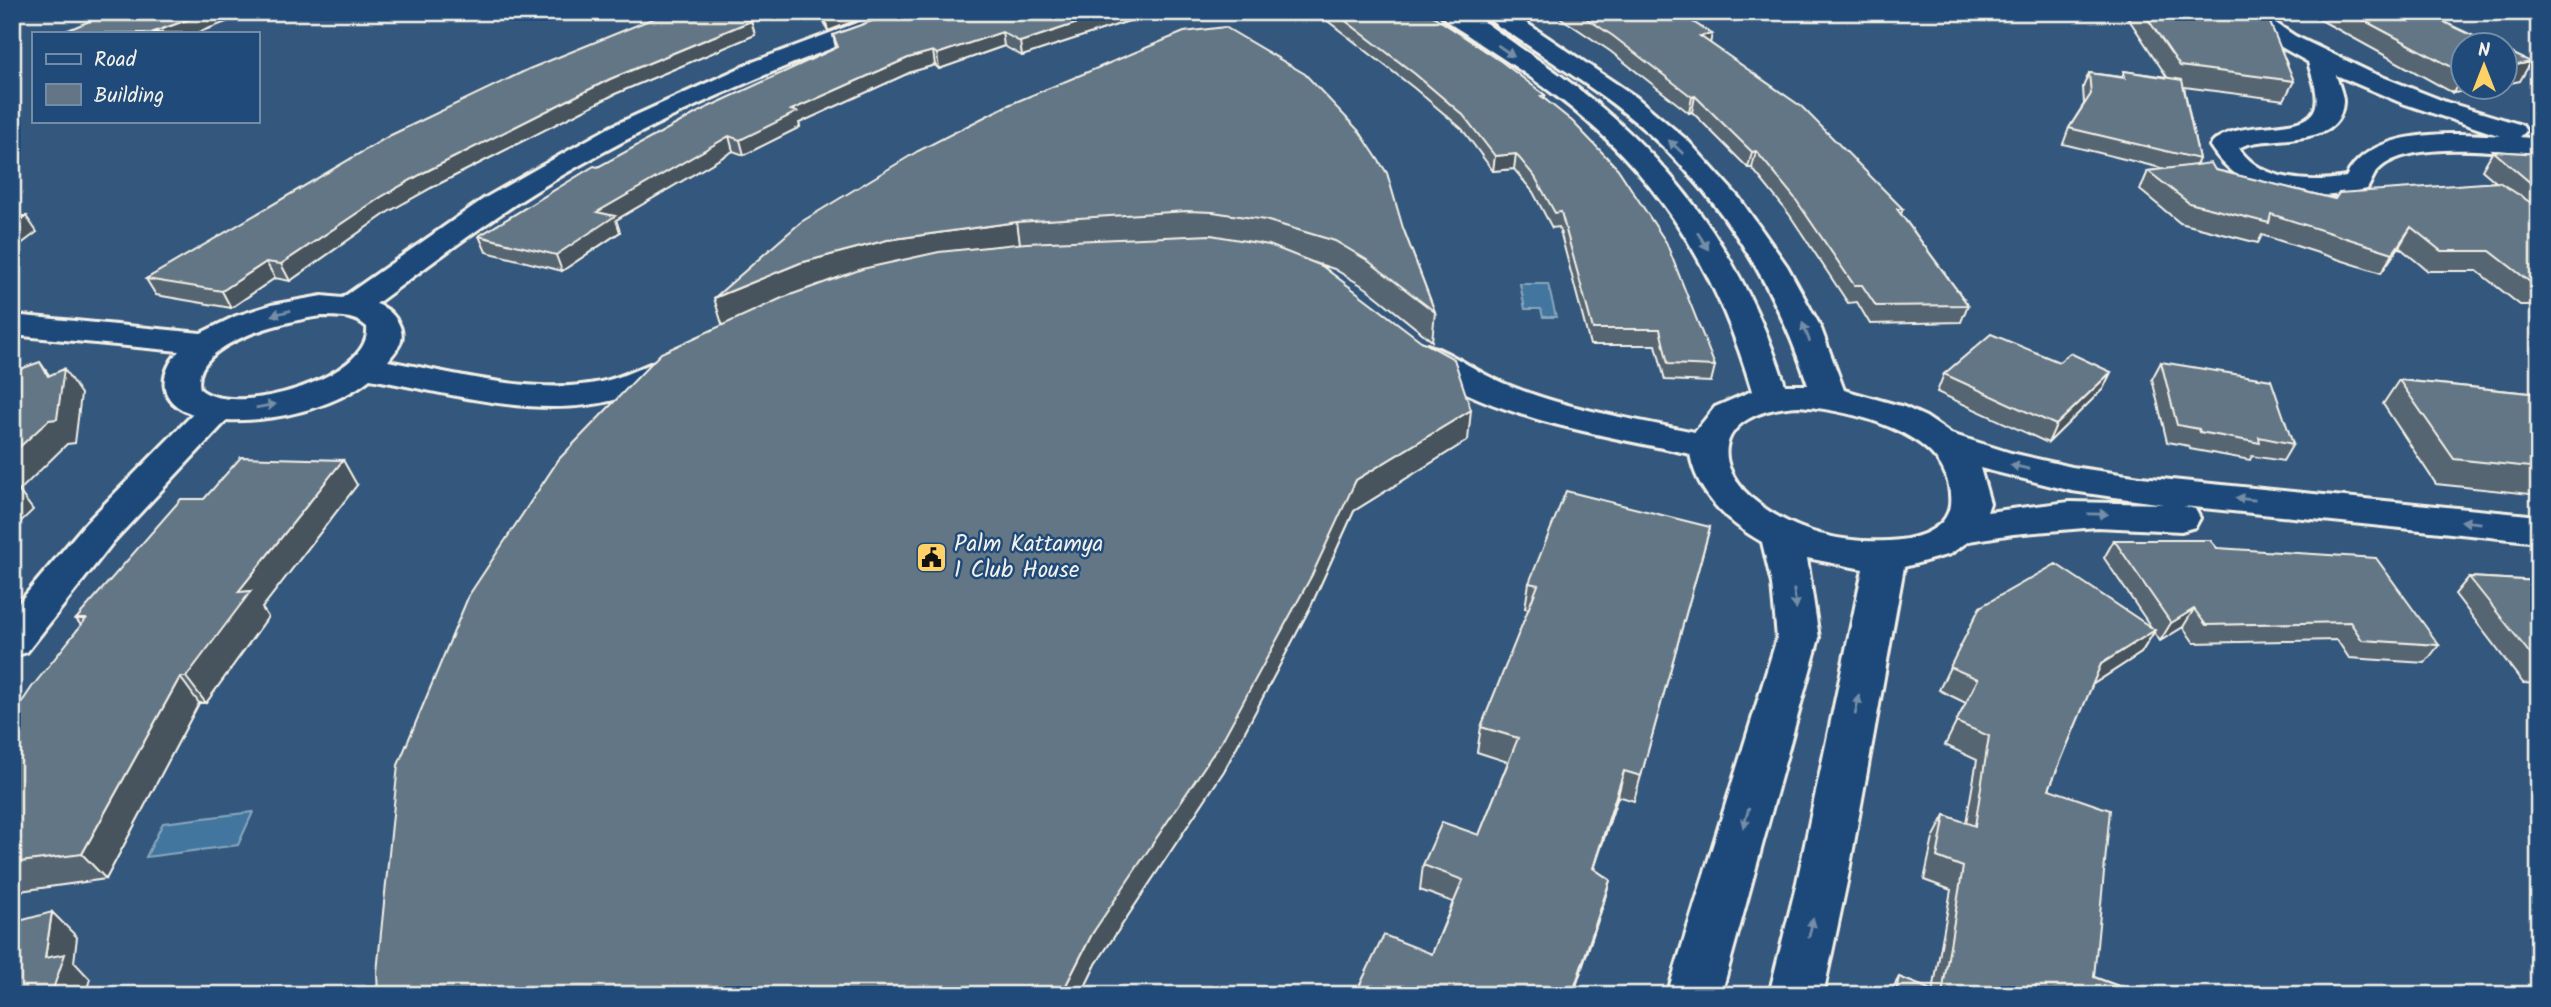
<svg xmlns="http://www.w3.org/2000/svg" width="2551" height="1007" viewBox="0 0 2551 1007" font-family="Kalam,sans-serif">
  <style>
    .water { fill: #42769f; stroke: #89a7bc; stroke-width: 2 }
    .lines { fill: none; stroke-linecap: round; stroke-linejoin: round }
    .minor-casing { stroke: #f4f1e8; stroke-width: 6 }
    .minor { fill: #1f4a7a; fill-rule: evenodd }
    .wall { fill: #566572; stroke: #f4f1e8; stroke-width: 2 }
    .shaded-wall { fill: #46535d; stroke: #f4f1e8; stroke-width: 2 }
    .building { fill: #647685; stroke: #f4f1e8; stroke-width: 2 }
    .oneway { fill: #748da6 }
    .labels { text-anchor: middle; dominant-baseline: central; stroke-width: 5; stroke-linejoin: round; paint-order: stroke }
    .poi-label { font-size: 23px; fill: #f4f1e8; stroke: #1f4a7a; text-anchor: start }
  </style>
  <rect width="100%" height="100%" fill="#34577d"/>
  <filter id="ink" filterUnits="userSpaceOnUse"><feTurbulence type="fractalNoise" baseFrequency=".0143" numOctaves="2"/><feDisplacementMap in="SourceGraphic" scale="14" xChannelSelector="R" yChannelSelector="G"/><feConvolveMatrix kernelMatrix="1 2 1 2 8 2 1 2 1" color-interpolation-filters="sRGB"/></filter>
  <g filter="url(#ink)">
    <path class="water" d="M1520,284H1548L1556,317H1543L1541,309H1525Z
      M253,812L238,845L146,857L163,823Z"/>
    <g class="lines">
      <defs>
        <path id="minor" d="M886,12H920L917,17C785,63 656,117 536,191C480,226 429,265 376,304C390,308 405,325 401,341C399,348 392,355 388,361C453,373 536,396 601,382C629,376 653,360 681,353L693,356L698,363L693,370C659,386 624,401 587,405C515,414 440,391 370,379C334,408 273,422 227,420L113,542L27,652L12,657V611L85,524L193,414C159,403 157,376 179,351L12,335V315L201,333L236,316L271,305L322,296L342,298L485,198L610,127L753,62ZM322,316C339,317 354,315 367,327C373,378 233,419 200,389C189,342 289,320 322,316Z
          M1439,12C1447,12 1458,10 1465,12C1479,16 1514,44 1528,53C1655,136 1738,239 1785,385H1808C1769,267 1703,168 1601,95C1573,75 1545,57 1517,38C1506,30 1490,23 1483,12H1510L1636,97L1688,141L1739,198L1787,266L1820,326L1844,390L1904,407L1926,417L1951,434L2011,453L2072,467L2141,477L2539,516V542L2183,506L2195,509L2200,518L2195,527L2181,531L2097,527L2013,534L1969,541L1950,554L1904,567L1847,882L1823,995H1769L1797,882L1863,569L1807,558L1819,638L1721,995H1667L1777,638L1772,584L1762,542C1728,523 1697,494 1690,454C1603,435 1506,421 1429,373C1418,366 1406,360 1399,350L1404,343C1429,337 1467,366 1492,378C1555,408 1627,418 1695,432L1715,407L1752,391C1716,267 1656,170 1551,92C1526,73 1499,56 1472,38C1461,30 1446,23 1439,12ZM1799,406C1846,410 1939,429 1949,486C1951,499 1952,510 1943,521C1929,536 1908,540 1889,541C1850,543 1811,536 1777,516C1705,475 1708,411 1799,406ZM1980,468L2072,491L2163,504L2069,502L1987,512L1990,503Z
          M2234,12H2259L2295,36L2370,72L2446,102L2522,125L2526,131L2520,137L2539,139V155C2499,152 2408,139 2378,170C2373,175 2371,183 2367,189C2310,203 2244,200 2210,146C2233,114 2309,139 2316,105C2319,92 2311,74 2308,62L2260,35ZM2336,75L2402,103L2501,136C2454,133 2370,127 2346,177C2311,184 2260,181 2239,148C2265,132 2340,152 2343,102C2343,94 2338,83 2336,75Z"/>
      </defs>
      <use href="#minor" class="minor-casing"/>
      <use href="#minor" class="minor"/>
    </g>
    <path class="wall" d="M819,12H878L828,31Z
      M897,12H1146L1147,15L1022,56L1004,46L939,69L935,65L911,72L799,123L800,127L744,155L733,151L616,220L620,232L562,271L486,252L479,236L598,167L836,48L833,35Z
      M1316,12H1427L1545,95V98L1715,366L1711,382L1665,380L1656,345H1590L1559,227L1552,228L1533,192L1514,169L1493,171L1462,129L1414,88Z
      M1552,12H1677L1710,44L1903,209L1901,214L1968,305L1961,322L1870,324L1857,302L1848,303L1789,214L1752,168H1748L1692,112L1689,113L1610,51Z
      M2124,12H2260L2294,81L2284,100L2184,87L2199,159L2196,165L2335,199L2496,182L2482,170L2493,151L2539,154V305H2520L2477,271H2428L2399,247L2381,273L2262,235L2258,243L2180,223L2140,190L2148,171L2165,169L2063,144L2069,128L2084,104L2083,87L2089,73L2122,77L2124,71L2167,77Z
      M2306,12H2423L2463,46V88H2483L2453,93Z
      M671,17L751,21L755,35L615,94L431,188L388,212L290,281L275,278L231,308L156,295L146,279Z
      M918,151L1403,228L1435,312L1432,341L1366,288L1334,269L1322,265L1468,440L1354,511L1311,606L1224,771L1096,964L1081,995H378L722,325Z
      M2059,362L2111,372L2103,389L2048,443L1937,392L1944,374Z
      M2161,362L2293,444L2283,461L2252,456L2250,460L2190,449L2189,446L2167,442L2152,379Z
      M2399,380L2539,394V495L2436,484L2383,404Z
      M357,485L262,608L268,617L206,703H199L106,879L12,892V717L81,625L76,619L204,499Z
      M1710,527L1634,801L1618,796L1594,869L1610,880L1603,905L1573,995H1355L1432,954L1453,902L1420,890L1423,865L1479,835L1508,762L1477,752L1481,727L1529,609L1525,608L1529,583Z
      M2114,540L2217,548L2439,645L2425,663L2349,658L2337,640L2194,643L2183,627L2160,641L2154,632L2141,653L2092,685L2049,789L2094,977L2143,995H1889L1899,977L1933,991L1951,890L1924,880L1933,838L1945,815L1966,823L1977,760L1945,745L1966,703L1939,690L1950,667L2151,627L2104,558Z
      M2469,577L2539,581V684L2523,683L2455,594Z"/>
    <path class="shaded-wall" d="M209,12H249L250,13L197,33H151Z
      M838,12H878L828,31L825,17Z
      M1111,12H1146L1147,15L1022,56L1020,42Z
      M751,21L755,35L615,94L431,188L388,212L290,281L281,264L381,197L425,172L610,79Z
      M1002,32L1004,46L939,69L937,54Z
      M1712,34L1709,49L1700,36Z
      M933,51L935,65L911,72L799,123L800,127L744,155L740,140L791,110L908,58Z
      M2531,62L2520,81L2505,84V67Z
      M2463,75V88H2483L2453,93Z
      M1695,96L1692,112L1689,113L1692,97Z
      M729,136L733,151L616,220L620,232L562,271L556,255L597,212Z
      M1756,151L1752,168H1748L1752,152Z
      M1516,154L1514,169L1493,171L1495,156Z
      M26,216L37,232L12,251V226Z
      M1017,222L1021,250L723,327L714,298L800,263L887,240Z
      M2411,227L2399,247L2381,273L2393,253Z
      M266,262L275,278L231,308L222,291Z
      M40,362L57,386L64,369L81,394L75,443L67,444L19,491L33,510L12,530V454L48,376Z
      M2111,372L2103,389L2048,443L2056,425Z
      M1471,410L1468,440L1354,511L1311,606L1224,771L1096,964L1081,995H1061L1092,934L1356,480Z
      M343,460L357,485L262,608L268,617L206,703L186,677L238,592Z
      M2194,609L2183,627L2160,641L2171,623Z
      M2155,630L2141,653L2087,688L2101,664Z
      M180,677L199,703L106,879L82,854Z
      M1624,771L1618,796L1586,893L1593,868Z
      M1610,880L1603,905L1573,995H1572Z
      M52,912L77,937L74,962L90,979L85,995H51L45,958Z"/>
    <path class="building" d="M111,12H209L151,33H61Z
      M684,12H727L751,21L610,79L425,172L381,197L281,264L266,262L222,291L146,279L391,135L529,69L664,14L671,17Z
      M823,12H838L825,17Z
      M897,12H1111L1020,42L1002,32L937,54L933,51L908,58L791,110L797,112L740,140L729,136L597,212L615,216L556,255L479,236L594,166L598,167L704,109L838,47L833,35Z
      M1334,12H1427L1502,62L1545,95L1541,96L1572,121L1618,169L1666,242L1715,366L1668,364L1660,329H1593L1561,212L1555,213L1535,177L1516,154L1495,156L1463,115L1415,74Z
      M1577,12H1677L1712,34L1700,36L1802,107L1903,209H1897L1968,305L1876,306L1862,285H1854L1794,197L1756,151L1752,152L1695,96L1692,97L1613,36Z
      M2143,12H2260L2269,20L2294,81L2180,66Z
      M2348,12H2423L2495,46H2463V73Z
      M1225,27L1305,74L1360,132L1387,173L1403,228L1435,312L1367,260L1335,241L1265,220L1213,212L1187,211L1017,222L887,240L800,263L714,298L801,222L918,151L1006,106L1184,32Z
      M2505,50L2531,62L2505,67Z
      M2124,71L2182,80L2199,159L2069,128L2091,94L2089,73L2125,78Z
      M2493,151L2539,154V190Z
      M2211,163L2215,170L2335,199L2339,193L2499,182L2539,208V285H2534L2490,251H2441L2411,227L2393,253L2271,214L2269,223L2189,203L2148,171Z
      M12,216H26L12,226Z
      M1211,235L1269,245L1322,266L1421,341L1454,359L1471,410L1356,480L1312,575L1223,739L1092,934L1061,995H378L377,972L398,765L469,595L559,459L661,353L782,298L862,269L939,252L1026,243Z
      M1991,334L2059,362L2070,353L2111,372L2056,425L1944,374Z
      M40,362L48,376L64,369L57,419L49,420L12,454V367L15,371Z
      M2161,362L2271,380L2293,444L2259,437L2260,443L2200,432L2199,429L2177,425Z
      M2399,380L2539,394V468L2454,459Z
      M241,457L343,460L238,592L251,591L186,677H180L82,854L12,863V717L32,687L86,619H76L181,499H204Z
      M1566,491L1710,527L1641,776L1624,771L1593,868L1610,880L1572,995H1355L1384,935L1432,954L1463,880L1423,865L1442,822L1479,835L1518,738L1481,727L1538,585L1529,583Z
      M2114,540H2210L2217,548L2376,558L2439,645L2362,640L2350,622L2206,625L2194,609L2171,623Z
      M2056,564L2155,630L2101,664L2049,789L2110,810L2094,977L2143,995H1895L1899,977L1942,994L1963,867L1937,857L1945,815L1975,826L1989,736L1956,722L1978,679L1950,667L1980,607Z
      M2469,577L2539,581V665Z
      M52,912L45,958L65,954L51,995H12V923Z"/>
    <defs><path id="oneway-solid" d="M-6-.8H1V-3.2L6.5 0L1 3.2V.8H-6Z" transform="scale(1.75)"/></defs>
    <g class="oneway">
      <use href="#oneway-solid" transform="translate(1506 51) rotate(35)"/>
      <use href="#oneway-solid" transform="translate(1676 147) rotate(-137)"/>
      <use href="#oneway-solid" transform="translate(1703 241) rotate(57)"/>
      <use href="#oneway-solid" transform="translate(281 313) rotate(166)"/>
      <use href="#oneway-solid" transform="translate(1806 332) rotate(-111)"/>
      <use href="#oneway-solid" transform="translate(266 406) rotate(-10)"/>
      <use href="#oneway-solid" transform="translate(2020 467) rotate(-167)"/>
      <use href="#oneway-solid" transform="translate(2245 499) rotate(-174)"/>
      <use href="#oneway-solid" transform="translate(2098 514) rotate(1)"/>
      <use href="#oneway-solid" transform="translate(2471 522) rotate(-174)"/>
      <use href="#oneway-solid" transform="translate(1795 599) rotate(83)"/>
      <use href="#oneway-solid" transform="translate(1857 705) rotate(-79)"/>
      <use href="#oneway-solid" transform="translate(1746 818) rotate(106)"/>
      <use href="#oneway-solid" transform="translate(1811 928) rotate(-77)"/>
    </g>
  </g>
  <defs>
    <symbol id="civic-square" viewBox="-11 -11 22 22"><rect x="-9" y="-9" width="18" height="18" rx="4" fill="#ffd166" stroke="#1f4a7a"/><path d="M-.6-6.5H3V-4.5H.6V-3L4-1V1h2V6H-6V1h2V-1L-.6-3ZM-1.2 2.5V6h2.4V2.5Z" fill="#111"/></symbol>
  </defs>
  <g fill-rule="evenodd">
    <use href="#civic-square" x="914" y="540" width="35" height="35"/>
  </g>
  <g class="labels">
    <g class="poi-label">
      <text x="954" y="545">Palm Kattamya<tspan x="954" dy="26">1 Club House</tspan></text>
    </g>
  </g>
  <rect width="2551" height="1007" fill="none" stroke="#1f4a7a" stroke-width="42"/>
  <rect x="21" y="21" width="2509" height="965" fill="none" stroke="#f4f1e8" stroke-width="2.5" filter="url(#ink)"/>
  <rect x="32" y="32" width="228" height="91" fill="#1f4a7a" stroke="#748da6" stroke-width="2"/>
  <rect x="46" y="54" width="35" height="10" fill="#1f4a7a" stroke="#748da6" stroke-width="2"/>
  <text x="94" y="66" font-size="21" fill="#f4f1e8">Road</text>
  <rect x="46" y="84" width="35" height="21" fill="#647685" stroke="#748da6" stroke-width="2"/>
  <text x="94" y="102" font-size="21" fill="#f4f1e8">Building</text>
  <g transform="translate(2484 66)"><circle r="33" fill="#1f4a7a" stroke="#748da6" stroke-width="2"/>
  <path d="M0-5L12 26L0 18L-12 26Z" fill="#ffd166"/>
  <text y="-10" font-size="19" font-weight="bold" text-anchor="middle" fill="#f4f1e8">N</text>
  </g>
</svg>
